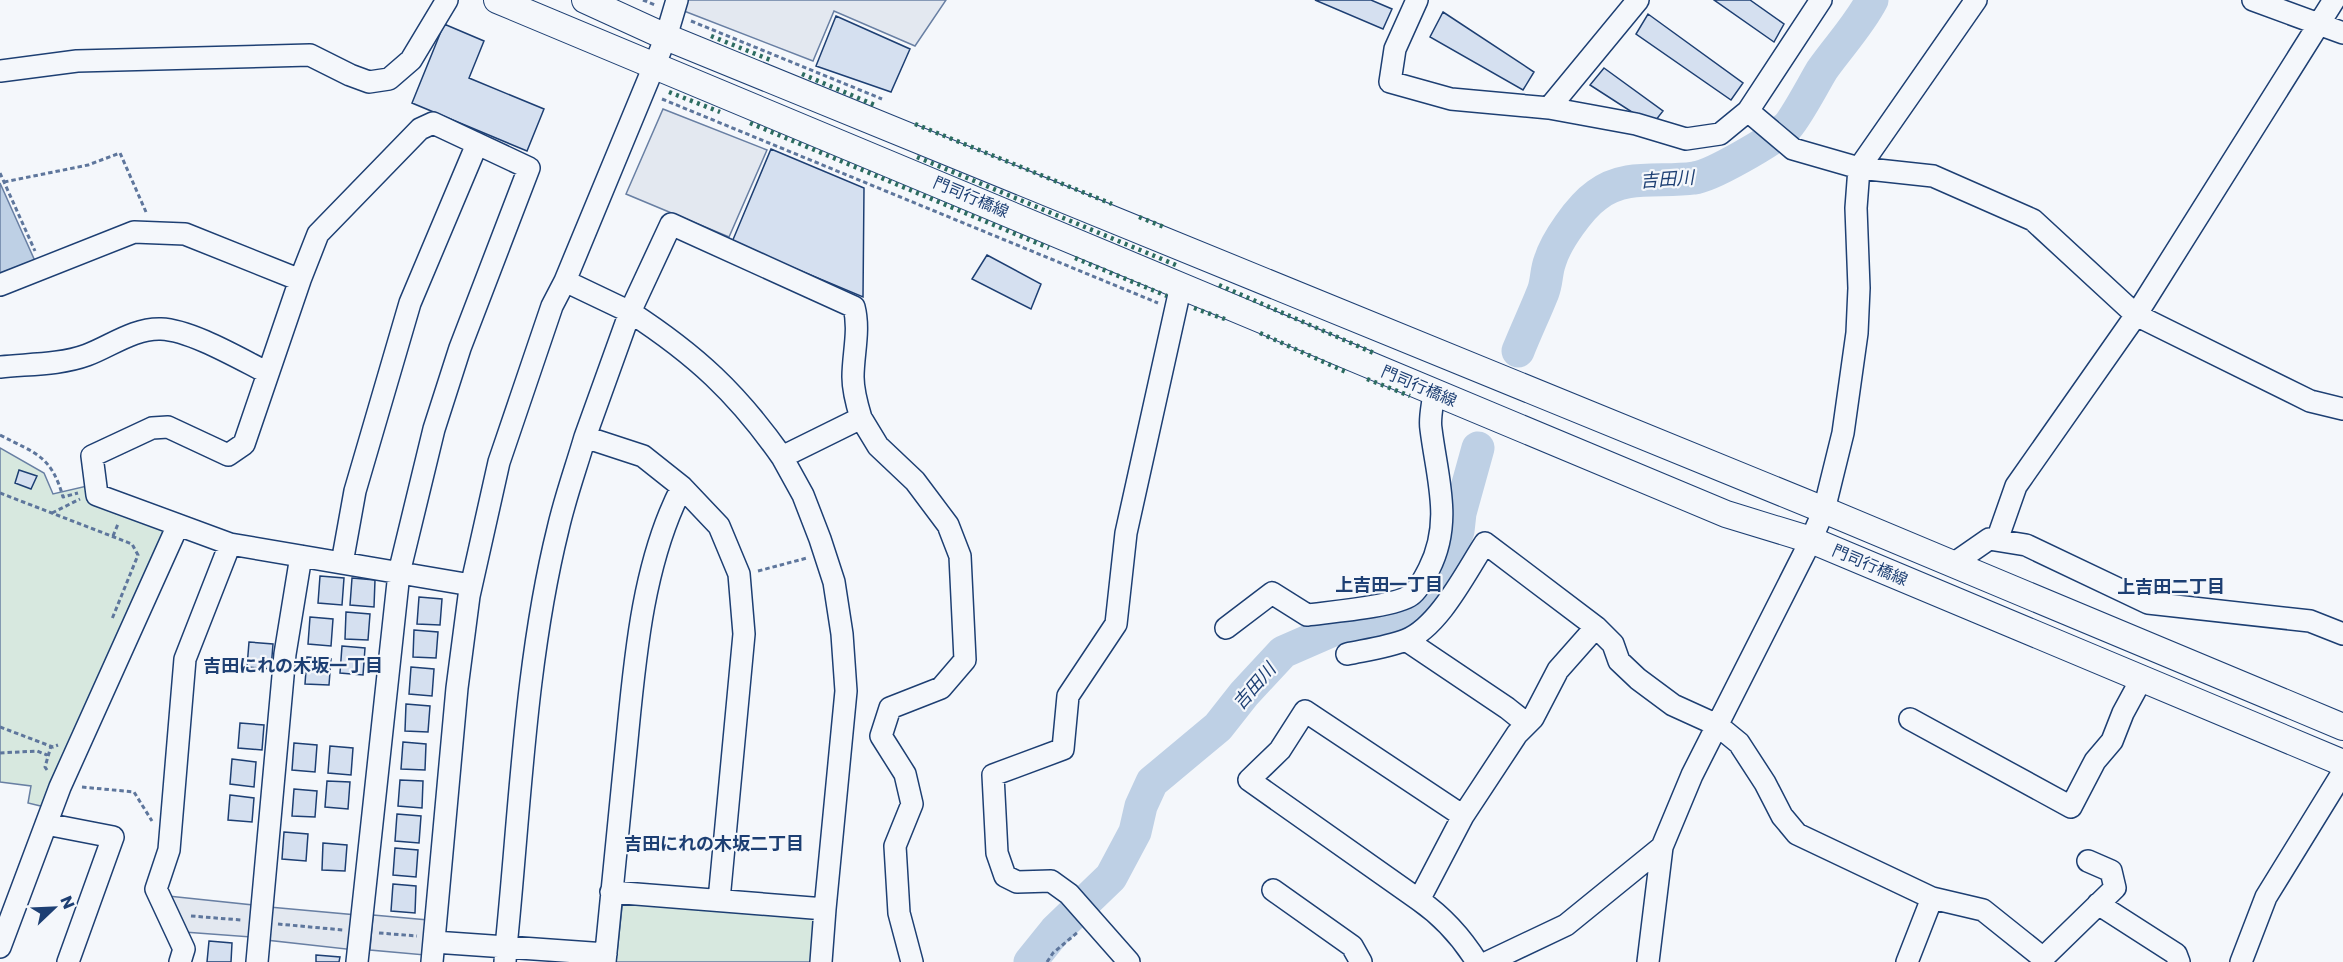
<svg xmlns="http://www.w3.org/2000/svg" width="2343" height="962" viewBox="0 0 2343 962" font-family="Poppins,'Noto Sans JP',sans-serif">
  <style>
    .green { fill: #d7e8df; stroke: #687fa3; stroke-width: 1.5 }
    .parking { fill: #e3e8f0; stroke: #687fa3; stroke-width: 1.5 }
    .water { fill: #bed0e5; stroke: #687fa3; stroke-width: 1.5 }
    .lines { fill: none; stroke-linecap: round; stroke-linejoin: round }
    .river { stroke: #bed0e5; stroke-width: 33 }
    .building { fill: #d5e0f0; stroke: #1d3f73; stroke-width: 1.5 }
    .minor-casing { stroke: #1d3f73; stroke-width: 24 }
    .major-casing { stroke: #1d3f73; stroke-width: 28 }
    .path { stroke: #5e769c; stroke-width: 3; stroke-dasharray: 4.5 3; stroke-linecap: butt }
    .minor { stroke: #f4f7fb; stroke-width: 21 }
    .major { stroke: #f4f7fb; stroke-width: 26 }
    .hedge { stroke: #2c6c60; stroke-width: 4.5; stroke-dasharray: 3 4.5; stroke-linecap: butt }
    .labels { text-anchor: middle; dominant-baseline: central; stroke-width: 4.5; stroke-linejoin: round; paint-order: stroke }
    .street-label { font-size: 16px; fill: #1d3f73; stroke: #f4f7fb }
    .water-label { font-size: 18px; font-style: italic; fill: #1d3f73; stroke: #f4f7fb }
    .neighbourhood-label { font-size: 18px; font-weight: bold; fill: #1d3f73; stroke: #f4f7fb }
  </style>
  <rect width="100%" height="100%" fill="#f4f7fb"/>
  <path class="green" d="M0,448L44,473L53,494L87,486L169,530L49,808L28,803L31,786L0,782Z
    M623,898L817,916L814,962H616Z"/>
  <path class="parking" d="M688,0H946L915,46L834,11L813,61L684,11Z
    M663,109L767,150L729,237L626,194Z
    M168,896L253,905L251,937L184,932Z
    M269,907L357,915L355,950L266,940Z
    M373,915L428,920L425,955L370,950Z"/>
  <path class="water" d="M0,183L35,261L0,273Z"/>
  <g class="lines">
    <path class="river" d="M1518,351C1526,331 1535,312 1543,292C1547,282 1546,271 1550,261C1556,241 1580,207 1597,195C1626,173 1661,183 1694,178C1712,176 1771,141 1786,128C1795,120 1814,83 1822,70C1839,46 1859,25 1872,0
      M1030,962L1055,931L1111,877L1135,832L1141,806L1152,782L1218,727L1244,694L1283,652L1338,628L1369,627L1387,623L1408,615L1432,593L1443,573L1458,531L1460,513L1478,448"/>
  </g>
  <path class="building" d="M1315,0H1371L1392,9L1383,29Z
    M1714,0H1750L1784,24L1774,42Z
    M1443,12L1534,72L1523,90L1430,37Z
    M1648,14L1743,83L1731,100L1636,34Z
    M836,16L910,49L891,92L816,66Z
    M444,24L484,41L469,78L544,109L527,151L412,103Z
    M1604,68L1663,111L1652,125L1590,85Z
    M771,149L864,188L863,297L732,242Z
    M987,255L1041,284L1031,309L972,279Z
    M19,470L37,476L31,489L15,483Z
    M320,576L344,578L342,605L318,603Z
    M352,578L375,580L374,607L350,605Z
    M419,597L442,599L440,625L417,624Z
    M346,612L370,614L368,640L345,639Z
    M310,617L333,619L331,646L308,644Z
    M414,630L438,632L436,658L413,657Z
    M249,642L273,644L271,669L247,667Z
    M342,646L365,648L363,675L340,673Z
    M307,657L331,659L329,685L305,684Z
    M411,667L434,669L432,696L409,694Z
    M406,704L430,706L428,732L405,731Z
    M240,723L264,725L262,750L238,748Z
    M403,742L426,744L425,770L401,769Z
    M294,743L317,745L315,772L292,770Z
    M330,746L353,748L351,775L328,773Z
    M232,759L256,762L254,787L230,784Z
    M400,780L423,781L422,808L398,806Z
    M327,781L350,782L348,809L325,807Z
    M294,789L317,791L315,817L292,816Z
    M230,795L254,798L252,822L228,820Z
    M397,814L421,816L419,843L395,841Z
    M284,832L308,834L306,861L282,859Z
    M323,843L347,845L345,871L322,870Z
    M395,848L418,850L416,877L393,875Z
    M393,884L416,886L415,913L391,911Z
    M209,941L232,943L231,962H207Z
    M316,955L340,957L339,962H316Z"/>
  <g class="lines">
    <defs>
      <path id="minor" d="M1417,0L1395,49L1390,82L1451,99L1549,108L1636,124L1686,139L1720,134L1748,111L1821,0
        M2253,0L2343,33
        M0,71L77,61L310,55L350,75L369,82L389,79L411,60L447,0
        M1549,108L1638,0
        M1748,111L1793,149L1859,168L1933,176L2033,220L2136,315L2310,401L2343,409
        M565,281L630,312L585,437L643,456L682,487L719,526L739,574L744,634L719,900
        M0,285L134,232L185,234L300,280
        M0,367C28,364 60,365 87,355C111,346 134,328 161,329C191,330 240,359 268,373
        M861,418L878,446L915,481L948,525L960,556L965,660L941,688L890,708L881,736L905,774L912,804L895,846L899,913L912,962
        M585,437C576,468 565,498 558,529C525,662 520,810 506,947L606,954
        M1997,540L2016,486L2136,315L2334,0
        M342,563L355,491L410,303L477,144
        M1953,564L1989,539L2026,545L2148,603L2310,621L2343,634
        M1596,627L1613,644L1619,661L1638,679L1673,705L1717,725L1739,743L1765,783L1782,816L1797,834L1932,898L1907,962
        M1226,628L1272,593L1307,615C1329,612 1395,607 1411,595C1418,590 1425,577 1429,569C1453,522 1437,478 1431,429C1429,418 1433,404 1434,392
        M1406,640L1507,708L1527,724
        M1347,654C1366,650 1388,647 1406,640C1439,627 1466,572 1485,543L1596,627L1558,670L1533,718L1517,734L1463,816
        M1910,719L2071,807L2095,761L2112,741L2123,713L2142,678
        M46,824L113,837L68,962
        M1273,890L1352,946L1361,962
        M611,892L825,909L846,691L842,634L834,582L820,539L803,495L782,457L861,418C857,405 853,391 853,377C853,354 860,330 854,307L671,224L630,312C696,355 737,393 782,457
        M1932,898L1983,910L2043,958L2115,888L2111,871L2088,861
        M1419,900L1463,816L1305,711L1280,750L1249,780L1419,900C1442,916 1462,938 1477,962
        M2098,904L2176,954L2179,962
        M434,942L506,947L505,962
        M0,947L60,787L178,525
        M180,962L184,949L156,889L169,850L185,659L230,544
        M257,962L285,654L301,556
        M357,962L399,573L434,429L460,348L529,168L433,123L420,129L318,234L300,280L244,444L228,455L168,427L152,428L92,456L97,495L230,544L471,585
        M432,962L457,688L469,596L499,462L552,306L565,281L666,37L677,0
        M605,962C612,888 619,814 627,740C635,657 643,562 682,487
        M821,962L825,909
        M1129,962L1069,894L1051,881L1017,882L1005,876L997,853L993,775L1063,749L1068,696L1116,624L1126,533L1181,285
        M1488,962L1566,925L1662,847
        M1648,962L1662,847L1692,775L1811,540L1824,510L1843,433L1857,333L1859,288L1856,208L1859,168L1976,0
        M2241,962L2266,897L2343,772"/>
      <path id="major" d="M497,0L1726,514L1811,540L2343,763
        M585,0L666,37L1824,510L2343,727"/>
    </defs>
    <use href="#minor" class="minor-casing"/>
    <use href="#major" class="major-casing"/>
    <path class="path" d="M643,0L655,5
      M691,21L882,99
      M662,99L1158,303
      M0,173L35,251
      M4,182L88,165L120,153L146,212
      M0,435C36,454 51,455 63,497L78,493
      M0,493L132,544L138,555L112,619
      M52,513L80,499
      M113,536L118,524
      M758,571L807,558
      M0,727L53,747L58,745
      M0,753L37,751L47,755
      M47,770L45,767L51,746
      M82,787L134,792L152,821
      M191,916L241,920
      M278,924L343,930
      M379,933L417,936
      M1047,962L1053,953L1078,932"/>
    <use href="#minor" class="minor"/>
    <use href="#major" class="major"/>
    <path class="hedge" d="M711,36L773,61
      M802,74L877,106
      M669,92L720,112
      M750,123L1049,248
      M915,124L1112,204
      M917,157L1176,265
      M1139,217L1164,227
      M1075,258L1167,296
      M1219,285L1376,354
      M1194,308L1225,319
      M1260,333L1346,372
      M1367,379L1410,396"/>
  </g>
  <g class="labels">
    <g class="street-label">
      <text transform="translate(971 197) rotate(23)">門司行橋線</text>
      <text transform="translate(1419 386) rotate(23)">門司行橋線</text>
      <text transform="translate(1870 565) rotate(23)">門司行橋線</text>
    </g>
    <g class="water-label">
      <text transform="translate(1667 179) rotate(-4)">吉田川</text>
      <text transform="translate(1254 686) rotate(-49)">吉田川</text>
    </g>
    <g class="neighbourhood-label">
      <text x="1389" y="584">上吉田一丁目</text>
      <text x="2171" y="586">上吉田二丁目</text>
      <text x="293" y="665">吉田にれの木坂一丁目</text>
      <text x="714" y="843">吉田にれの木坂二丁目</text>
    </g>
  </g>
  <g transform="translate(54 908) rotate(67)" stroke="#f4f7fb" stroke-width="4.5" paint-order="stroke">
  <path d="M0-4.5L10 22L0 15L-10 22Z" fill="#1d3f73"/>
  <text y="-9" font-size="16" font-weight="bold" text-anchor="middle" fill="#1d3f73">N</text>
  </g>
</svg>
